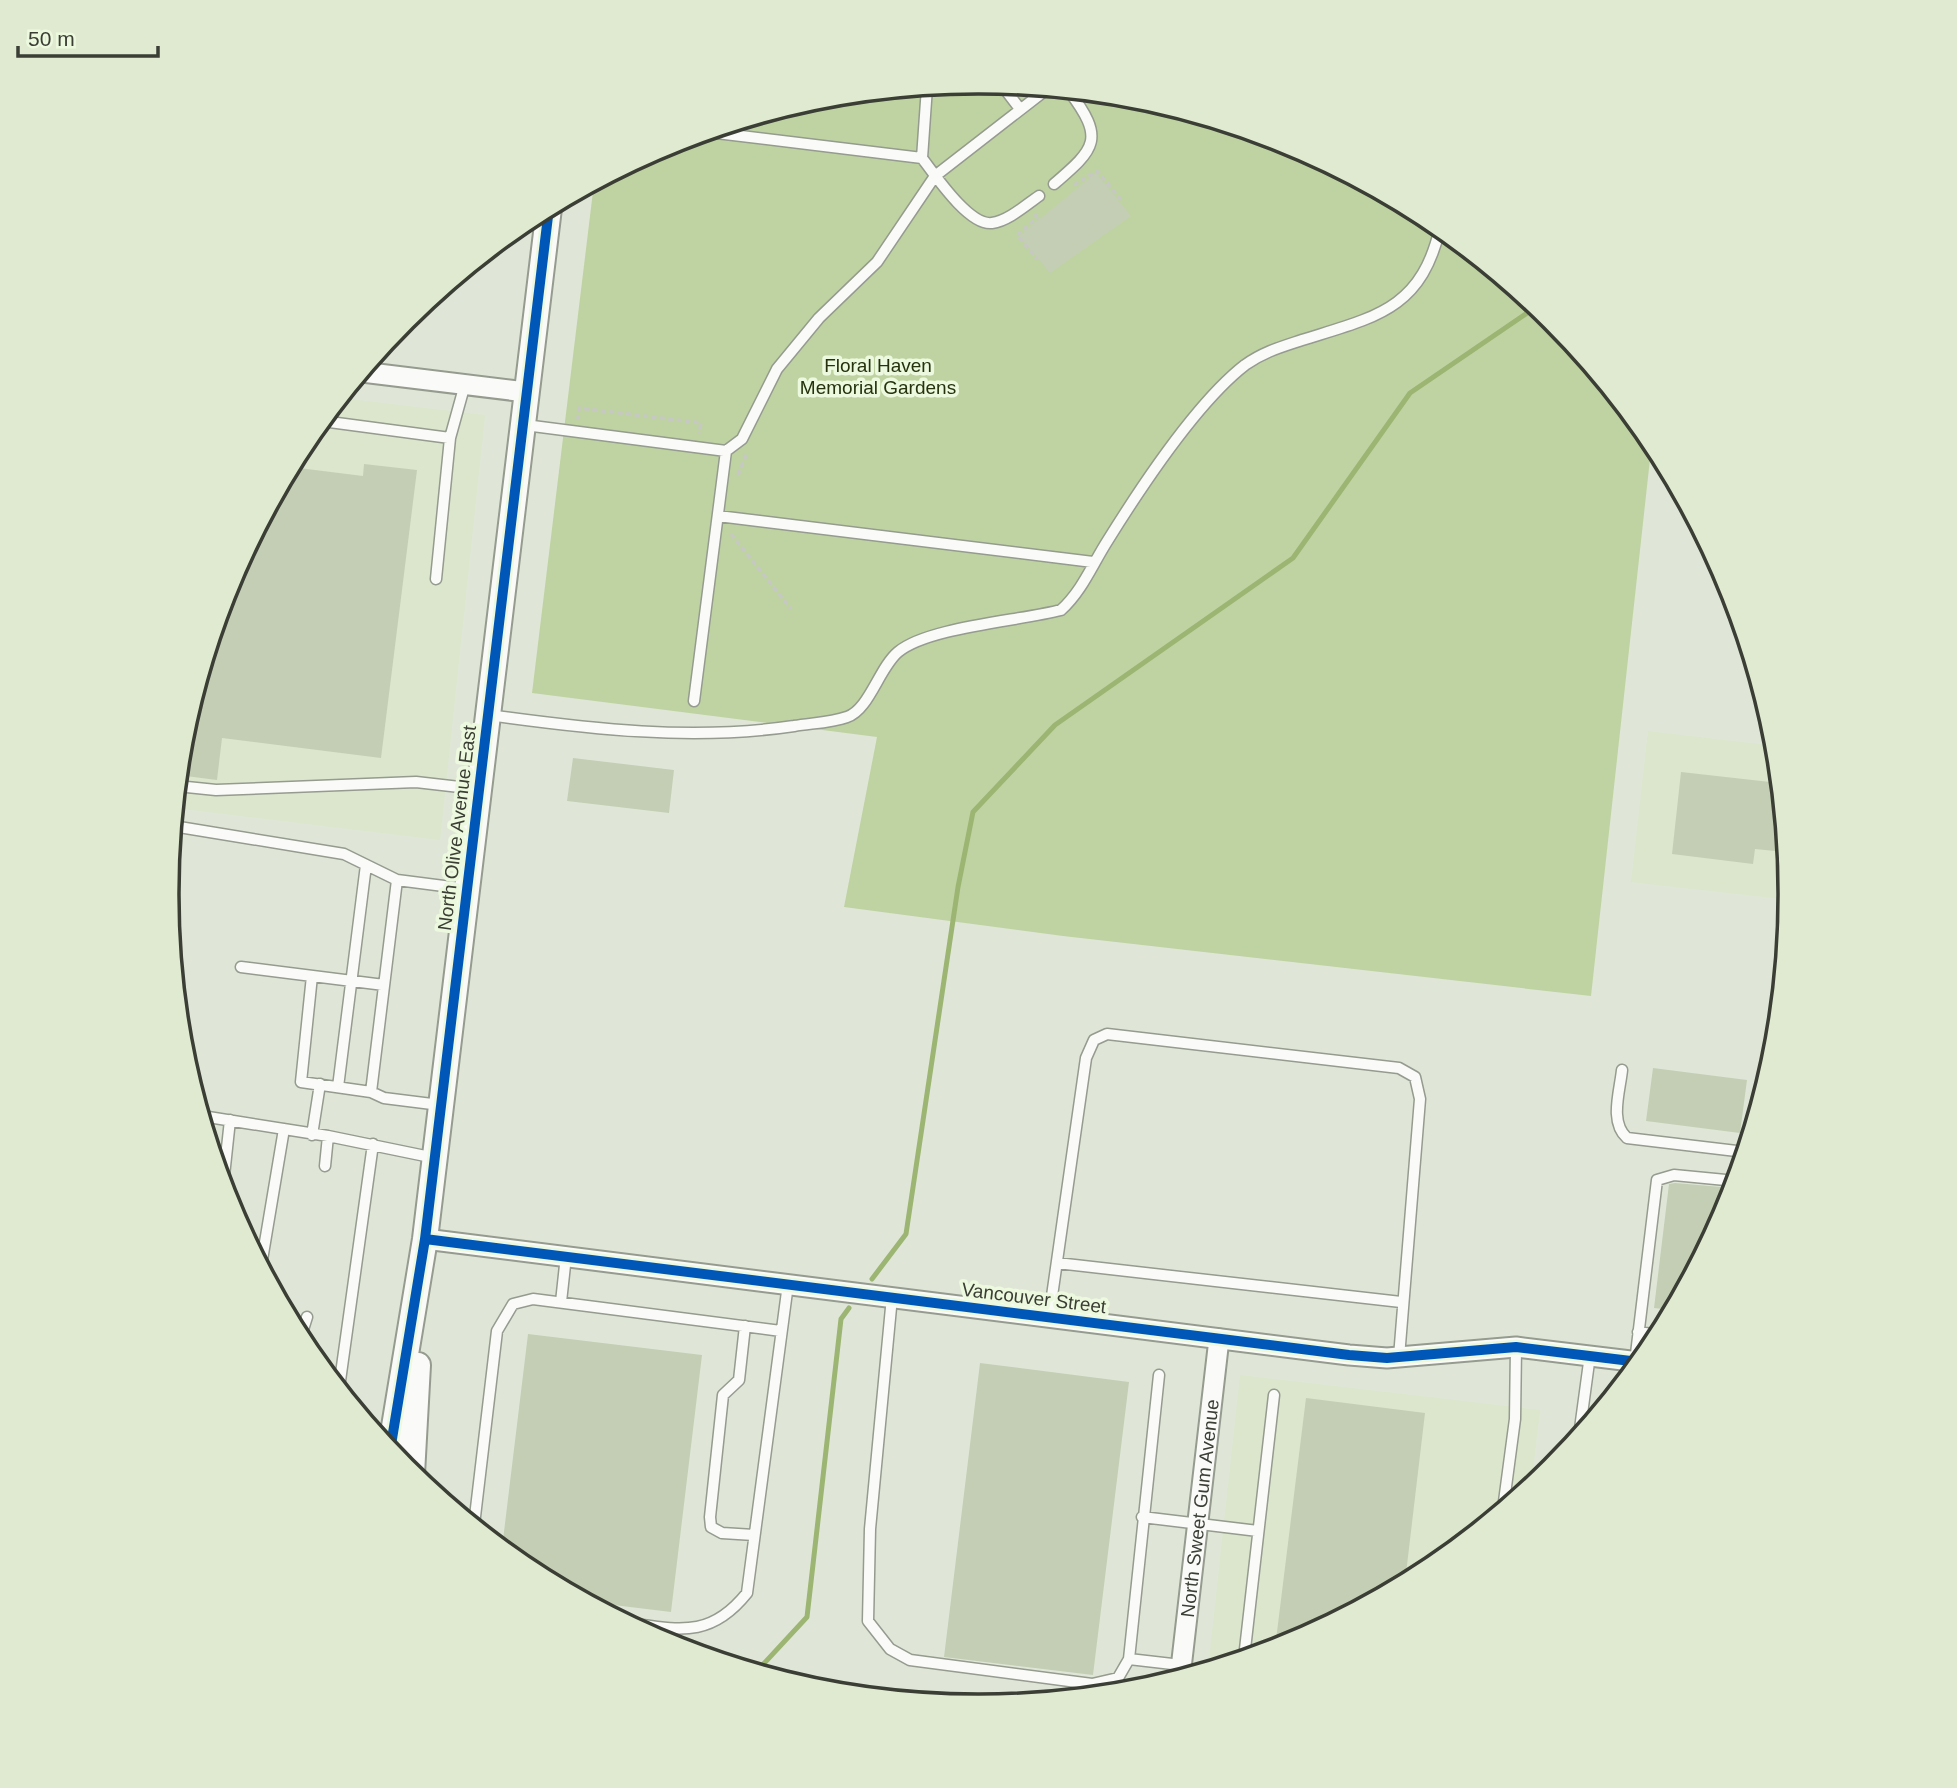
<svg xmlns="http://www.w3.org/2000/svg" width="1957" height="1788" viewBox="0 0 1957 1788" font-family="Helvetica,sans-serif">
  <style>
    .built { fill: #dbe6cd }
    .green { fill: #bfd3a2 }
    .lines { fill: none; stroke-linecap: round; stroke-linejoin: round }
    .stream { stroke: #9cb573; stroke-width: 5 }
    .building { fill: #c4ceb5 }
    .service-casing { stroke: #959b8f; stroke-width: 13 }
    .minor-casing { stroke: #959b8f; stroke-width: 23 }
    .tertiary-casing { stroke: #959b8f; stroke-width: 28 }
    .path { stroke: #c6c8c2; stroke-width: 3.5; stroke-dasharray: 5 3.5; stroke-linecap: butt }
    .service { stroke: #fafbf9; stroke-width: 10 }
    .minor { stroke: #fafbf9; stroke-width: 19 }
    .tertiary { stroke: #fafbf9; stroke-width: 24 }
    .cycleway-casing { stroke: #edf9de; stroke-width: 15 }
    .cycleway { stroke: #0057b8; stroke-width: 10 }
    .labels { text-anchor: middle; dominant-baseline: central; stroke-width: 7; stroke-linejoin: round; paint-order: stroke }
    .park-label { font-size: 19px; fill: #25320d; stroke: #edf9de }
    .street-label { font-size: 19px; fill: #3a3e34; stroke: #edf9de }
    .rim { fill: none; stroke: #3a3e34; stroke-width: 3.5 }
  </style>
  <rect width="100%" height="100%" fill="#dfe6d7"/>
  <path class="built" d="M341,398L485,415L440,840L175,808L182,735L229,583L304,443Z
    M1648,731L1776,746L1790,900L1631,882Z
    M1240,1375L1540,1410L1531,1486L1429,1569L1289,1644L1208,1669Z"/>
  <path class="green" d="M979,82L1137,98L1290,144L1430,219L1553,320L1652,441L1591,996L1063,936L844,907L877,737L532,693L594,183L668,144L821,98Z"/>
  <g class="lines">
    <path class="stream" d="M872,1279L906,1234L958,887L973,812L1055,725L1293,558L1410,393L1536,307
      M757,1671L807,1617L841,1319L849,1308"/>
  </g>
  <path class="building" d="M1096,173L1131,216L1050,273L1019,236Z
    M364,464L417,470L381,758L222,738L217,780L178,775L182,735L229,583L291,467L363,476Z
    M573,758L674,770L669,813L567,801Z
    M1681,772L1779,783L1786,852L1755,849L1753,864L1672,854Z
    M1653,1068L1747,1080L1740,1133L1646,1121Z
    M1675,1183L1733,1188L1728,1205L1672,1310L1654,1308L1669,1184Z
    M528,1334L702,1355L671,1612L589,1602L527,1569L502,1548Z
    M980,1363L1129,1382L1093,1675L944,1657Z
    M1306,1398L1425,1413L1405,1582L1289,1644L1275,1648Z"/>
  <g class="lines">
    <defs>
      <path id="service" d="M1001,84L1020,109
        M927,87L922,158C935,175 969,226 992,223C1008,221 1026,205 1039,196
        M708,132L922,158
        M1054,184C1096,148 1105,139 1069,91
        M322,421L450,438L436,579
        M525,425L726,451
        M450,438L465,384
        M718,516L1093,562
        M694,701L726,451L742,439L777,369L819,318L877,262L935,176L1047,89
        M489,715C590,729 693,741 794,726C811,723 830,723 847,717C869,710 879,668 898,652C928,627 1019,621 1061,610C1082,591 1092,565 1108,540C1141,487 1196,403 1245,365C1263,352 1281,347 1302,340C1375,317 1421,310 1440,228
        M177,786L216,790L416,782L477,789
        M173,826L344,854L397,880
        M241,967L384,985
        M312,976L301,1082L371,1092
        M1622,1070C1620,1091 1609,1122 1627,1138L1745,1152
        M338,1087L366,865
        M440,1105L384,1098L371,1092L397,880L467,889
        M202,1116L328,1136L435,1158
        M312,1135L320,1084
        M325,1166L328,1136
        M223,1185L230,1120
        M1057,1263L1401,1302
        M261,1266L284,1129
        M892,1297L870,1529L868,1621L890,1649L910,1660L1092,1684L1118,1678L1129,1659L1181,1665
        M561,1302L566,1256
        M1049,1317L1086,1058L1094,1040L1107,1034L1399,1068L1415,1077L1420,1099L1399,1357
        M745,1326L739,1380L723,1395L710,1517L711,1527L722,1533L754,1535
        M1638,1332L1659,1335
        M300,1339L307,1317
        M1635,1362L1657,1180L1674,1175L1736,1181
        M339,1388L373,1144
        M1579,1436L1590,1355
        M1503,1509L1515,1419L1516,1347
        M1142,1517L1258,1531
        M474,1525L497,1331L513,1304L533,1299L781,1331
        M628,1623C680,1630 711,1638 747,1593L788,1284
        M1244,1658L1274,1395
        M1129,1659L1159,1375"/>
      <g id="minor">
        <path d="M362,372L526,392"/>
        <path d="M425,1239L1349,1355L1387,1358L1516,1347L1639,1362"/>
        <path id="s1" d="M1180,1677L1219,1339"/>
      </g>
      <path id="tertiary" d="M390,1451L425,1239L549,208
        M412,1474L418,1365"/>
    </defs>
    <use href="#service" class="service-casing"/>
    <use href="#minor" class="minor-casing"/>
    <use href="#tertiary" class="tertiary-casing"/>
    <path class="path" d="M1074,185L1097,171L1122,201
      M1035,214L1037,218L1017,235L1037,259
      M578,420L579,408L701,423L699,434
      M738,475L747,453
      M731,534L791,609"/>
    <use href="#service" class="service"/>
    <use href="#minor" class="minor"/>
    <use href="#tertiary" class="tertiary"/>
    <defs>
      <path id="cycleway" d="M425,1239L1349,1355L1387,1358L1516,1347L1639,1362
        M390,1451L425,1239L549,208"/>
    </defs>
    <use href="#cycleway" class="cycleway-casing"/>
    <use href="#cycleway" class="cycleway"/>
  </g>
  <g class="labels">
    <g class="park-label">
      <text x="878" y="365">Floral Haven<tspan x="878" dy="22">Memorial Gardens</tspan></text>
    </g>
    <g class="street-label">
      <text transform="translate(457 828) rotate(-83)">North Olive Avenue East</text>
      <text transform="translate(1034 1298) rotate(7)">Vancouver Street</text>
      <text stroke="none"><textPath href="#s1" startOffset="170">North Sweet Gum Avenue</textPath></text>
    </g>
  </g>
  <path d="M0 0H1957V1788H0ZM978 94H979A799 799 0 0 1 1778 893V895A799 799 0 0 1 979 1694H978A799 799 0 0 1 179 895V893A799 799 0 0 1 978 94Z" fill="#dfead0" fill-rule="evenodd"/>
  <path class="rim" d="M978 94H979A799 799 0 0 1 1778 893V895A799 799 0 0 1 979 1694H978A799 799 0 0 1 179 895V893A799 799 0 0 1 978 94Z"/>
  <path d="M18 46v10h140v-10" fill="none" stroke="#3a3e34" stroke-width="3.5"/>
  <text x="28" y="46" font-size="21" fill="#3a3e34" stroke="#edf9de" stroke-width="5" paint-order="stroke">50 m</text>
</svg>
